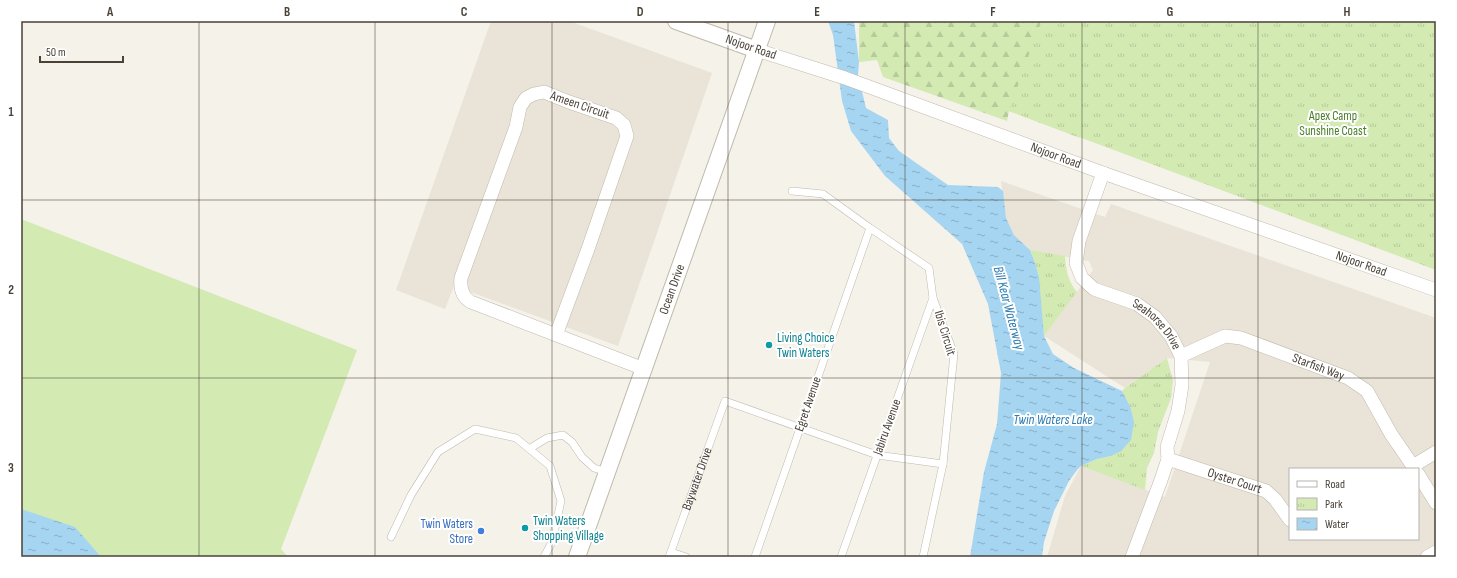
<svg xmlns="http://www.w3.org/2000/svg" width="1457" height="578" viewBox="0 0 1457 578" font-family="'Sofia Sans Condensed',sans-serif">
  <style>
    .residential { fill: #e9e3d8; fill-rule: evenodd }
    .green { fill: #d3eab3 }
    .forest { fill: url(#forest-firs) }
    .park { fill: url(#park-tufts) }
    .water { fill: url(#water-ripples) }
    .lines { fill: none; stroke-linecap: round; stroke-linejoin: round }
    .service-casing { stroke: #c1b9ac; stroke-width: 8 }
    .minor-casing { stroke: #c1b9ac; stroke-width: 14 }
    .tertiary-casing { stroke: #c1b9ac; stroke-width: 18 }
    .service { stroke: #fff; stroke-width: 7 }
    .minor { stroke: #fff; stroke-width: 13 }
    .tertiary { stroke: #fff; stroke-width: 16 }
    .grid { fill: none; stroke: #4a4238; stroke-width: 1; stroke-opacity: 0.55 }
    .culture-dot { fill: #0f9aa8; stroke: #fff; stroke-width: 1.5 }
    .shop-dot { fill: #3f7fe0; stroke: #fff; stroke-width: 1.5 }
    .labels { text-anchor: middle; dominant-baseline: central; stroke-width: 4; stroke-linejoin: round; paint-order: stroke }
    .street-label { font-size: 13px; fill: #4a4238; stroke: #fff }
    .park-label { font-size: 13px; fill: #4b7e29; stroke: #fff }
    .culture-label { font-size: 13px; fill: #0d838f; stroke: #fff; text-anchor: start }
    .shop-label { font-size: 13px; fill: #366cbe; stroke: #fff; text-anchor: end }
    .water-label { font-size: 14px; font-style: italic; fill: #2c7cb1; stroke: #fff }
    .neatline { fill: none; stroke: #4a4238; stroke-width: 1.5 }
    .grid-label { font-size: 13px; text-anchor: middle; font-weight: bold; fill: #4a4238 }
  </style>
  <defs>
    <pattern id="forest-firs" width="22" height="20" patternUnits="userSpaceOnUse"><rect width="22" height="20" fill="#d3eab3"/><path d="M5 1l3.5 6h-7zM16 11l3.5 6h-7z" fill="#b7ca9b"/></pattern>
    <pattern id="park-tufts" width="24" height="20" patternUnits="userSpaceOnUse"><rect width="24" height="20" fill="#d3eab3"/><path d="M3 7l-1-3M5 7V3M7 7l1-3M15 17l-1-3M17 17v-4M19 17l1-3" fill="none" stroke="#b7ca9b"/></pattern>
    <pattern id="water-ripples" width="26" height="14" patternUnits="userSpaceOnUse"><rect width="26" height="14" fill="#a6d5f2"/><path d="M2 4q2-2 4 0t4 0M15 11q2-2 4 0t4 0" fill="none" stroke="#89aec5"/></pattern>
  </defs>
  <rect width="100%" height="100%" fill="#f5f2ea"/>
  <path class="residential" d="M491,21H569L712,73L618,346L454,286L445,309L396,290Z
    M1001,181L1105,217L1111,204L1436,318V557H1047L1065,496L1081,466L1165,497L1210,362L1167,358L1125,388L1044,336L1093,270L1089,261L1030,250L1014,235L1006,218ZM1290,469H1418V539H1290Z"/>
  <path class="green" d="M21,219L357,350L281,549L288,557H21Z"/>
  <path class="forest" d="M859,21H1078L1080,138L1009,111L1007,121L883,77L877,60L859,62Z"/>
  <path class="park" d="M1041,21H1436V270L1009,111Z
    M1030,250L1065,256C1066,271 1068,281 1077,292L1044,336L1034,260Z
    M1167,358L1173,381L1171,398L1158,432L1154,453L1147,468L1145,490L1081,466L1097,459L1111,456L1130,406L1122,391L1125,388Z"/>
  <path class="water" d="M828,21H854L859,62L858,75L866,108L888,120L889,138L899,151L948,185L998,187L1003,191L1006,218L1014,235L1030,250L1034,260L1039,277L1044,336L1053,354L1074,368L1122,391L1130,406L1134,422L1131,440L1121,451L1111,456L1097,459L1081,466L1077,470L1069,481L1054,511L1044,542L1042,557H970L984,472L997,424L1001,373L988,304L962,244L885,176L851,131L842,101L833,35Z
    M21,509L75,527L101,557H21Z"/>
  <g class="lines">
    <defs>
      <g id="service">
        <path d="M792,191L823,194L870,228L929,268L933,298L954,354L943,464L923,557"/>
        <path d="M529,449L547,438L563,435L572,442L582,457L594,468L607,472"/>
        <path d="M391,537L411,495L438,452L475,429L516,438L550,466L561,501L552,542L544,557"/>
        <path d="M671,552L686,557"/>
        <path id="s1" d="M669,557L725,401L877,455L943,464"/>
        <path d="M755,557L870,228"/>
        <path d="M841,557L933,298"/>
      </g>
      <g id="minor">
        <path id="s2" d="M757,50L845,78L1103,173L1436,290"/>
        <path id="s3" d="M1103,173L1079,241L1076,263L1082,278L1094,289L1137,304L1155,317L1171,336L1181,356L1182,385L1178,411L1167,447L1168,459L1161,480L1132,557"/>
        <path d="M556,335L588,249L627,136L624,125L616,118L569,102L544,92L534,94L526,98L520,107L516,127L461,278C460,288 462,297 471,302C529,324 586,347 644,369"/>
        <path id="s4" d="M1181,356L1225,336L1241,338L1348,378L1367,391L1391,434L1415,469"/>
        <path id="s5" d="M1168,459L1266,491L1275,499L1290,520"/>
        <path d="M1413,466L1436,452"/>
        <path d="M1418,474L1436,503"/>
        <path d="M1427,557L1436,552"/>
      </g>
      <g id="tertiary">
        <path d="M676,21L757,50"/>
        <path id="s6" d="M577,557L767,21"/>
      </g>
    </defs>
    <use href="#service" class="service-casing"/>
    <use href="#minor" class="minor-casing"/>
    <use href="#tertiary" class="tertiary-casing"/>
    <use href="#service" class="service"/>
    <use href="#minor" class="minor"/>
    <use href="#tertiary" class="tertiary"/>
  </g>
  <path class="grid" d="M199,21V557M375,21V557M552,21V557M728,21V557M905,21V557M1082,21V557M1258,21V557M21,200H1436M21,378H1436"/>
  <g class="culture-dot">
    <circle cx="769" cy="345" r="4"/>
    <circle cx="525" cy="528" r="4"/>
  </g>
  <circle class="shop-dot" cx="481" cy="531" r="4"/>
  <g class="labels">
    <g class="street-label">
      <text transform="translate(751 47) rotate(19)">Nojoor Road</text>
      <text transform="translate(580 105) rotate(19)">Ameen Circuit</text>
      <text stroke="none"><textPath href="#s2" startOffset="317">Nojoor Road</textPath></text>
      <text stroke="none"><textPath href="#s2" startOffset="641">Nojoor Road</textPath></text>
      <text stroke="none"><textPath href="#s6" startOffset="284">Ocean Drive</textPath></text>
      <text stroke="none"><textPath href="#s3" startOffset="201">Seahorse Drive</textPath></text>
      <text transform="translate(945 333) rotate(73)">Ibis Circuit</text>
      <text stroke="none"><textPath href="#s4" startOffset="147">Starfish Way</textPath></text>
      <text transform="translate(808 404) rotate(-71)">Egret Avenue</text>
      <text transform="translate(887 427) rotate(-70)">Jabiru Avenue</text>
      <text stroke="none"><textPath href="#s1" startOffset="83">Baywater Drive</textPath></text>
      <text stroke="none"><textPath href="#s5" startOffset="70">Oyster Court</textPath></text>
    </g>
    <g class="park-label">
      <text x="1333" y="116">Apex Camp<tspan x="1333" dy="15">Sunshine Coast</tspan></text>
    </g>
    <g class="culture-label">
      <text x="777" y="338">Living Choice<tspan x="777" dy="15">Twin Waters</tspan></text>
      <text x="533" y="521">Twin Waters<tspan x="533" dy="15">Shopping Village</tspan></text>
    </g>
    <g class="shop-label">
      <text x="473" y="524">Twin Waters<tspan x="473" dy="15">Store</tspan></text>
    </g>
    <g class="water-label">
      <text transform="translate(1009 308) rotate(75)">Bill Kear Waterway</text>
      <text x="1053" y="419">Twin Waters Lake</text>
    </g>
  </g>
  <rect width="1457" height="578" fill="none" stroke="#ffffff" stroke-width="44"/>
  <rect x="1289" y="468" width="130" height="72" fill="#ffffff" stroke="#b7b3af"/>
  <rect x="1297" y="481" width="20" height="6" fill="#ffffff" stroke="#b7b3af"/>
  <text x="1325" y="488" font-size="12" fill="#4a4238">Road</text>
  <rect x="1297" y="498" width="20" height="12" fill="url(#park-tufts)" stroke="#b7b3af"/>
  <text x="1325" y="508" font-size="12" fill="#4a4238">Park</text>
  <rect x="1297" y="518" width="20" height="12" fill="url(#water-ripples)" stroke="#b7b3af"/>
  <text x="1325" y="528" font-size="12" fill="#4a4238">Water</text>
  <path d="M40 56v6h83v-6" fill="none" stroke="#4a4238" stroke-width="2"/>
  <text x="46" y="56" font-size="12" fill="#4a4238" stroke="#ffffff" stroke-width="3" paint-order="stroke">50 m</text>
  <rect x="22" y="22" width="1413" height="534" class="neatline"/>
  <g class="grid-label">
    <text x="110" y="16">A</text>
    <text x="287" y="16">B</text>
    <text x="464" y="16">C</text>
    <text x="640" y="16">D</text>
    <text x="817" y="16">E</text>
    <text x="993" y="16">F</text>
    <text x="1170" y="16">G</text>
    <text x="1347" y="16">H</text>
    <text x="11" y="116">1</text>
    <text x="11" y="294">2</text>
    <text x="11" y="472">3</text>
  </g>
</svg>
